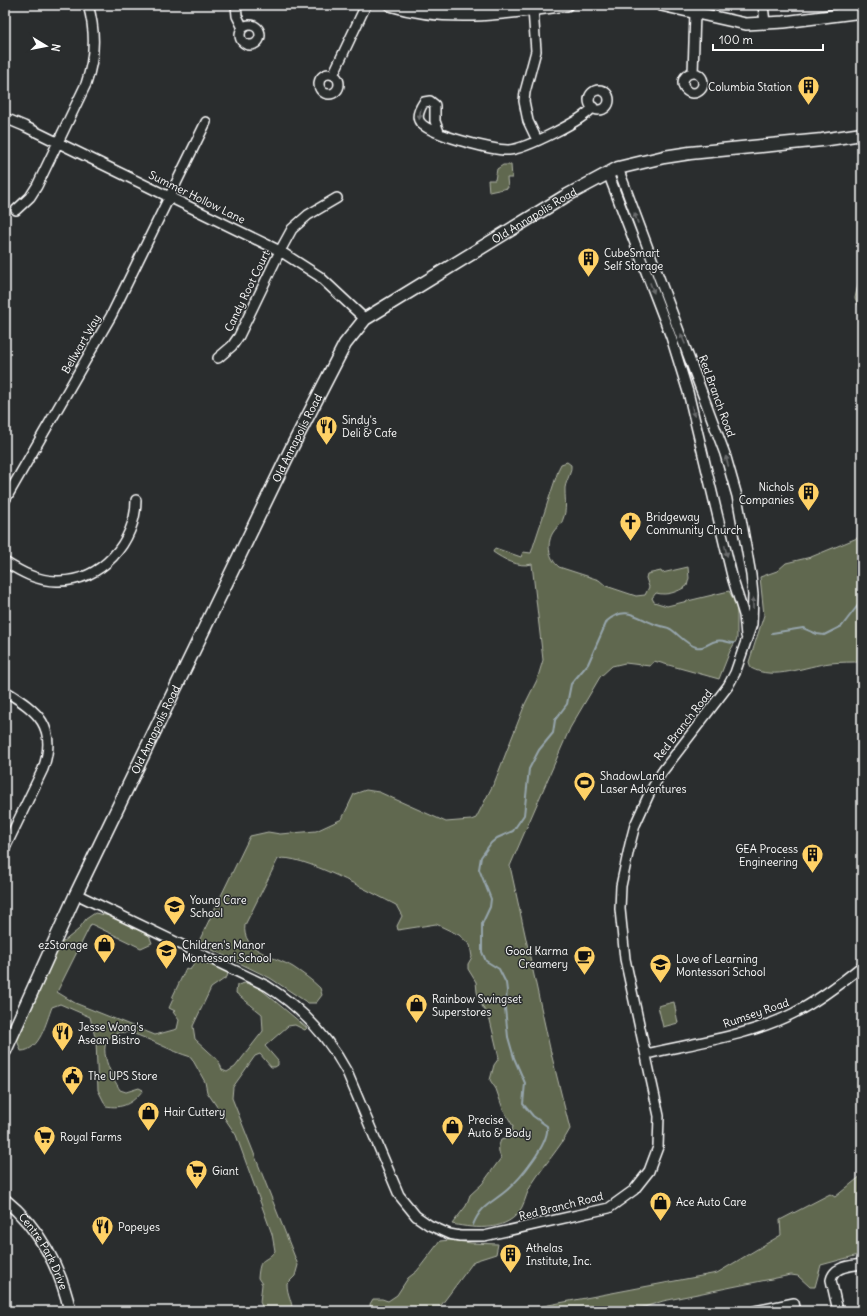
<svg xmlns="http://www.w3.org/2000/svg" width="867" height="1316" viewBox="0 0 867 1316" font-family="Delius,sans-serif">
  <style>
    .green { fill: #60684f; stroke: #b0b4a7 }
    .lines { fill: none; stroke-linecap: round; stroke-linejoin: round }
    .stream { stroke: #96a5ac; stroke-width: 2 }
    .minor-casing { stroke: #fff; stroke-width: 12 }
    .tertiary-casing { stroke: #fff; stroke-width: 14 }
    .secondary-casing { stroke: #fff; stroke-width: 15 }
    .minor { stroke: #2a2d2e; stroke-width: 9 }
    .tertiary { stroke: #2a2d2e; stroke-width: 11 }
    .secondary { stroke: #2a2d2e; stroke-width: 12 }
    .oneway { fill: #6a6c6d }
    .labels { text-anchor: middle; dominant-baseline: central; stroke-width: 3; stroke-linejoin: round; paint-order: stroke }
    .poi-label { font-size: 11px; fill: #fff; stroke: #2a2d2e; text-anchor: start }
    .street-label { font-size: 11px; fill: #fff; stroke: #2a2d2e }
  </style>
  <rect width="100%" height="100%" fill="#2a2d2e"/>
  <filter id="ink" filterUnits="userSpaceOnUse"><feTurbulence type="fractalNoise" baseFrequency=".025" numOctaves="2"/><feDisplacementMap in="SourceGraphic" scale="8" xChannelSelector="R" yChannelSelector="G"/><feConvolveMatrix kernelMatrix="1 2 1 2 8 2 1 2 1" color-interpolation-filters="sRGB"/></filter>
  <g filter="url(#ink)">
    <path class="green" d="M503,165H511L512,178H507L508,188L489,192L488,180H495L497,169Z
      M860,276H862V313L855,298Z
      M567,462L571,465C572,474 564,483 565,491C565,500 567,510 563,519C562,524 557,527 554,531C546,542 548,558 559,567L599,580L606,586L636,596L645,595L649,587L646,578L647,574L661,571L662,573L688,567L689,578L687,586C677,592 667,596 656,593L652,598L654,602L667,606L729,591L737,606V639L730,651L719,679L654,661L650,666L625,663L612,666L600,677L570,728L510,866L551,1053L570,1129C560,1148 544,1165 532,1184C527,1191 526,1199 522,1207C509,1232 476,1229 452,1224L466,1206L470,1195L482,1184L501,1158C498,1151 498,1147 501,1140L511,1137L513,1126L503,1109L496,1089L490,1080L494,1065L499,1058L490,1020L481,1004L477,992L476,982L468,969V964L472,957L470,945L459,935L436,924L398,930L397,926L402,916L396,905C374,894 298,852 278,859L245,925C241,951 276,957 293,967C302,973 312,980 320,988L322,995L316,1003H308L270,978L204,946V943L199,941L250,836L268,832L280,834L316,831L342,819L354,794L366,790L379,792L446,822L471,820L476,818L495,781L525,704L537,680L543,660L532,564C519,568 503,559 493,552L495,548L521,557L523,552L531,553L559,468L561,464Z
      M862,536V662C852,662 841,662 830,663C805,666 774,681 751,668L749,662L764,615L760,577L777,571L786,563L811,557Z
      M95,913L110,916L149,935L152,943L141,948L91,924L57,992L75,1003L155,1035L177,1029L179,1020L173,1012L175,1011L169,1008L173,999L172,998L186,968L190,970L195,961L203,959L228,972L227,977L211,988L193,1026L195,1039L219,1061L222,1070L227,1072L235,1067L263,1031L262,1014L236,993L237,985L245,983L257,986L307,1028L305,1030L295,1025L288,1026L265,1046L278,1061V1065L275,1067H271L260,1054L255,1056L233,1087L232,1098L298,1265L295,1276L287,1284C287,1295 293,1302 292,1311H264L260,1302L262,1284L258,1278C260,1255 263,1265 275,1251L272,1234L236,1135L207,1092L205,1082L191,1057C170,1051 151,1039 131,1033C125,1032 118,1032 113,1035C94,1045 113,1078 120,1090L126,1092L139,1088L143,1090C132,1104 122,1109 106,1106L98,1090L96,1041L90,1017L60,1004L52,1007C46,1022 40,1051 21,1051L17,1040L58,946L78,930L86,919Z
      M674,1002L678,1023L663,1027L658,1006Z
      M862,1175V1254L821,1265L815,1287H810L798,1276L791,1275L663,1301L632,1311H517L717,1273L781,1235L780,1220L830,1194L835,1197Z
      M450,1240L471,1243L498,1244L496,1254L474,1261L439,1308L440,1311H371L370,1304L373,1299H382L388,1301L397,1295L408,1278L417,1271L440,1241Z"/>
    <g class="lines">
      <path class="stream" d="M772,633L803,628L817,634L824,635L842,626L862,600
        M473,1225C481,1205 492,1203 507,1190C520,1179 550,1143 547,1126L533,1116L523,1104L525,1083L514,1058L508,1037L505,1008L507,991L506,983L499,969L486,961L482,952V924L490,907L491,899L479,869L481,857L491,843L497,838L513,831L524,815L529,769L539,750L553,733L555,720L567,704L571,684L588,664L607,621C627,604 638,619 657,625C662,627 667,626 672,630C680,636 686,644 696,647C705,649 709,642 716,641C722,639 728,643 734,643"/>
      <defs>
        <path id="minor" d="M236,5L237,16L243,28
          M763,5L765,23
          M840,5L841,14
          M533,9L536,51L525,92L524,101L528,121L537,140
          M240 35a10 10 0 1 1 20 0a10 10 0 1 1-20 0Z
          M693,73L695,13
          M683 83a10 10 0 1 1 20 0a10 10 0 1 1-20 0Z
          M319 84a10 10 0 1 1 20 0a10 10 0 1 1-20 0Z
          M333,75L366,5
          M589 100a10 10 0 1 1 20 0a10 10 0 1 1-20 0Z
          M5,118L24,126L280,251L319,276L365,319
          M439,132L435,121V105L430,101L424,102C420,108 416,117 420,122C427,134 495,151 509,150C525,149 584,120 593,107
          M608,173L671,337L688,392L733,580L744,615L746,636
          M16,210L30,197L37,186L86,84C95,58 96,32 88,5
          M218,358L232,346L239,336L280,251L292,229L308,215L337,198
          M5,500L111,316L206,122
          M5,562C21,572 37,581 57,581C101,582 136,542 136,500
          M5,691C38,711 58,727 43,769L5,848
          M76,894L267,986C302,1008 328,1037 347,1072L399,1195L416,1216L429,1225L449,1234L460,1236H484L609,1208L634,1190L649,1171L658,1147L659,1116L625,959L620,909L621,886L630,844L635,825L650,792L662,772L728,686L735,673L752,624L753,595L751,575L737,496L725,454L618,168
          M646,1054C693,1043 750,1036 794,1013C818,1001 840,984 862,966
          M755,1311L794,1303L796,1311
          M838,1311L831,1280C834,1266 850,1266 862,1264"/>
        <g id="tertiary">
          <path d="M390,5C448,23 508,13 567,5"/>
          <path d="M661,5L746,24L784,22L862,12"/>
          <path id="s1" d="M5,1200C39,1227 61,1269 70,1311"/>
        </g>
        <g id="secondary">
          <path id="s2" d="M5,1051L76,894L292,447L345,344L365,319L564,197L618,168L664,157L690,153L822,140L862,134"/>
        </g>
      </defs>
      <use href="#minor" class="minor-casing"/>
      <use href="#tertiary" class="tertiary-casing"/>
      <use href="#secondary" class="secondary-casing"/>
      <use href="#minor" class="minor"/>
      <use href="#tertiary" class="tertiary"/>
      <use href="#secondary" class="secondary"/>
    </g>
    <defs><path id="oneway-solid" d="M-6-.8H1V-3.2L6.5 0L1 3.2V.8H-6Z"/></defs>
    <g class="oneway">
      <use href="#oneway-solid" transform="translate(420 114) rotate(99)"/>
      <use href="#oneway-solid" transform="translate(636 218) rotate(-110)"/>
      <use href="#oneway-solid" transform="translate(652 288) rotate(69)"/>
      <use href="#oneway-solid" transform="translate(683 339) rotate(-112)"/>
      <use href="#oneway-solid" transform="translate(693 411) rotate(76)"/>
      <use href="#oneway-solid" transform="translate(727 461) rotate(-105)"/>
      <use href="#oneway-solid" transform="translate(726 551) rotate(77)"/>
      <use href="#oneway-solid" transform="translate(753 603) rotate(-90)"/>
    </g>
  </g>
  <defs>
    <symbol id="building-pin" viewBox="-11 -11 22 30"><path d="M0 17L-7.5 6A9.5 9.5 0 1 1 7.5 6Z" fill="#ffd166" stroke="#2a2d2e"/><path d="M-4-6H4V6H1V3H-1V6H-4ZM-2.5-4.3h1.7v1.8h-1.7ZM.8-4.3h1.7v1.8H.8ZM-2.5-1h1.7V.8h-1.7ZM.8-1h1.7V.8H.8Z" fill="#111"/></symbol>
    <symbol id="restaurant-pin" viewBox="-11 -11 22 30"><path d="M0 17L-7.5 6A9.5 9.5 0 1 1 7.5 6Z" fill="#ffd166" stroke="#2a2d2e"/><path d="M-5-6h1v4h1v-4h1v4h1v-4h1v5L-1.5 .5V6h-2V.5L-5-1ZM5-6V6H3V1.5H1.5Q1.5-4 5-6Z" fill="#111"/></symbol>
    <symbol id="church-pin" viewBox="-11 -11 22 30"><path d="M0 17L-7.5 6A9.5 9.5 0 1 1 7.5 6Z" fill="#ffd166" stroke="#2a2d2e"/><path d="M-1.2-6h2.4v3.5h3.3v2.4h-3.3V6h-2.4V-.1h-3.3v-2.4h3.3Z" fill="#111"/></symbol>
    <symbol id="stadium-pin" viewBox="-11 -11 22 30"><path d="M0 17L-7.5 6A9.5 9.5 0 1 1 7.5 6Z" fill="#ffd166" stroke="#2a2d2e"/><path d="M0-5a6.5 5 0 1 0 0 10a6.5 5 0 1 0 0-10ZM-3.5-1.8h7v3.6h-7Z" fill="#111"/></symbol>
    <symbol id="school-pin" viewBox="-11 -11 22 30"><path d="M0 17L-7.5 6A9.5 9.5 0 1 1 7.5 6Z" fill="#ffd166" stroke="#2a2d2e"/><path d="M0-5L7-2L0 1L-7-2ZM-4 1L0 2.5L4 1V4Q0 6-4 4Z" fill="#111"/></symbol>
    <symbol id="shop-pin" viewBox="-11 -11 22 30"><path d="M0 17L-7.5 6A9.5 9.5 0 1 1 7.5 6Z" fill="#ffd166" stroke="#2a2d2e"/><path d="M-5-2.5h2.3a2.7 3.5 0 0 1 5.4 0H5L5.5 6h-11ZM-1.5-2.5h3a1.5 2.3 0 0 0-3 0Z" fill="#111"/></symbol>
    <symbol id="cafe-pin" viewBox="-11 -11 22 30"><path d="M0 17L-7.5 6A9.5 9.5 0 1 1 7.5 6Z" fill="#ffd166" stroke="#2a2d2e"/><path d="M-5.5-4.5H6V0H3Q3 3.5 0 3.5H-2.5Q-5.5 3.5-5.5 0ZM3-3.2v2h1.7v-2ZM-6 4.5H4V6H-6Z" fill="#111"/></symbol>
    <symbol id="civic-pin" viewBox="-11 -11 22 30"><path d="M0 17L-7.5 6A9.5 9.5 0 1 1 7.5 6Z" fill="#ffd166" stroke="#2a2d2e"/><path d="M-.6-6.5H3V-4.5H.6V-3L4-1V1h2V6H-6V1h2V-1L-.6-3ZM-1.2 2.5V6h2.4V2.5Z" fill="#111"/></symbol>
    <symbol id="supermarket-pin" viewBox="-11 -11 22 30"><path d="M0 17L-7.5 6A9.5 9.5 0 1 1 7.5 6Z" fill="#ffd166" stroke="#2a2d2e"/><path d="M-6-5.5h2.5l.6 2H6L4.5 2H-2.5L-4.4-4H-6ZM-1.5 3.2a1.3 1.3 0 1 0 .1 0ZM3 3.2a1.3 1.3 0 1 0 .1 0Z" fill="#111"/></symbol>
  </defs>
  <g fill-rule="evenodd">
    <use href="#building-pin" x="796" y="74" width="25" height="34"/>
    <use href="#building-pin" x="576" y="246" width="25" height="34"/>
    <use href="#restaurant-pin" x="314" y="414" width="25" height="34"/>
    <use href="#building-pin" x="796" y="480" width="25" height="34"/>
    <use href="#church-pin" x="618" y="510" width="25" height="34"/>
    <use href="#stadium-pin" x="572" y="770" width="25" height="34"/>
    <use href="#building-pin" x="800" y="842" width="25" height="34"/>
    <use href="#school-pin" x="162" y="894" width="25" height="34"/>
    <use href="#shop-pin" x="92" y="932" width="25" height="34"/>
    <use href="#school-pin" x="154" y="938" width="25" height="34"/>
    <use href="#cafe-pin" x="572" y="944" width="25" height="34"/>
    <use href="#school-pin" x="648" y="952" width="25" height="34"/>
    <use href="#shop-pin" x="404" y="992" width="25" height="34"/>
    <use href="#restaurant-pin" x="50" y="1020" width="25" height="34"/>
    <use href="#civic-pin" x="60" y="1064" width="25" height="34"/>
    <use href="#shop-pin" x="136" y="1100" width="25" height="34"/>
    <use href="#shop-pin" x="440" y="1114" width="25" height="34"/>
    <use href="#supermarket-pin" x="32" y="1124" width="25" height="34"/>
    <use href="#supermarket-pin" x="184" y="1158" width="25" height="34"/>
    <use href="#shop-pin" x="648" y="1190" width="25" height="34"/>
    <use href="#restaurant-pin" x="90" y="1214" width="25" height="34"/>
    <use href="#building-pin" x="498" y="1242" width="25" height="34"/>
  </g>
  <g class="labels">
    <g class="poi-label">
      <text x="792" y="87" text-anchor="end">Columbia Station</text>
      <text x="604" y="253">CubeSmart<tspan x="604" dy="13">Self Storage</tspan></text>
      <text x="342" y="420">Sindy's<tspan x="342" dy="13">Deli &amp; Cafe</tspan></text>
      <text x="794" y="487" text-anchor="end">Nichols<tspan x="794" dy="13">Companies</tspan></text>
      <text x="646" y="517">Bridgeway<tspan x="646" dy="13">Community Church</tspan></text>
      <text x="600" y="776">ShadowLand<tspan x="600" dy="13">Laser Adventures</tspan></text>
      <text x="798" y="849" text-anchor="end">GEA Process<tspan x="798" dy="13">Engineering</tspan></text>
      <text x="190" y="900">Young Care<tspan x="190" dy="13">School</tspan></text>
      <text x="88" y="945" text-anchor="end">ezStorage</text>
      <text x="182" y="945">Children's Manor<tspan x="182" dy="13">Montessori School</tspan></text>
      <text x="568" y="951" text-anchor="end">Good Karma<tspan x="568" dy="13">Creamery</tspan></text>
      <text x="676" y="959">Love of Learning<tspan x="676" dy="13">Montessori School</tspan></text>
      <text x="432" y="999">Rainbow Swingset<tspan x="432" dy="13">Superstores</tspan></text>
      <text x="78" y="1027">Jesse Wong's<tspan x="78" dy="13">Asean Bistro</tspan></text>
      <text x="88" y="1076">The UPS Store</text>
      <text x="164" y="1112">Hair Cuttery</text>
      <text x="468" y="1120">Precise<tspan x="468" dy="13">Auto &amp; Body</tspan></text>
      <text x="60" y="1137">Royal Farms</text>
      <text x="212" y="1171">Giant</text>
      <text x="676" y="1202">Ace Auto Care</text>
      <text x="118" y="1227">Popeyes</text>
      <text x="526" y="1248">Athelas<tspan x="526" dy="13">Institute, Inc.</tspan></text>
    </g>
    <g class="street-label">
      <text transform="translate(197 197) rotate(26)">Summer Hollow Lane</text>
      <text stroke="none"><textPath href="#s2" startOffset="1015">Old Annapolis Road</textPath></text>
      <text transform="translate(247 291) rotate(-64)">Candy Root Court</text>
      <text transform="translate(81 344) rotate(-60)">Bellwart Way</text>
      <text transform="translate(717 396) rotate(70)">Red Branch Road</text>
      <text stroke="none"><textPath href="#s2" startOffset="679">Old Annapolis Road</textPath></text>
      <text transform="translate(683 725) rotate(-52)">Red Branch Road</text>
      <text stroke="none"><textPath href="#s2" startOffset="355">Old Annapolis Road</textPath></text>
      <text transform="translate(756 1013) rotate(-19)">Rumsey Road</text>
      <text transform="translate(561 1206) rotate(-14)">Red Branch Road</text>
      <text stroke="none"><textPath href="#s1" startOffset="65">Centre Park Drive</textPath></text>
    </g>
  </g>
  <rect width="867" height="1316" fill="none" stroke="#2a2d2e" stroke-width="20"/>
  <rect x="10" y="10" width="847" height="1296" fill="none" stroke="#fff" stroke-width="1.5" filter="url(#ink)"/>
  <g transform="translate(46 46) rotate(100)" stroke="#2a2d2e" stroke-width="3" paint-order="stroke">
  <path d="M0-3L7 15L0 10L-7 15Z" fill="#ffffff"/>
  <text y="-6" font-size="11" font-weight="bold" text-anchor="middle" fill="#ffffff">N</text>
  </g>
  <path d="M713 44v6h110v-6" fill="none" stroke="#ffffff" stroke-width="2"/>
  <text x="719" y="44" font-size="12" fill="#ffffff" stroke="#2a2d2e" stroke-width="3" paint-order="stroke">100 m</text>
</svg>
